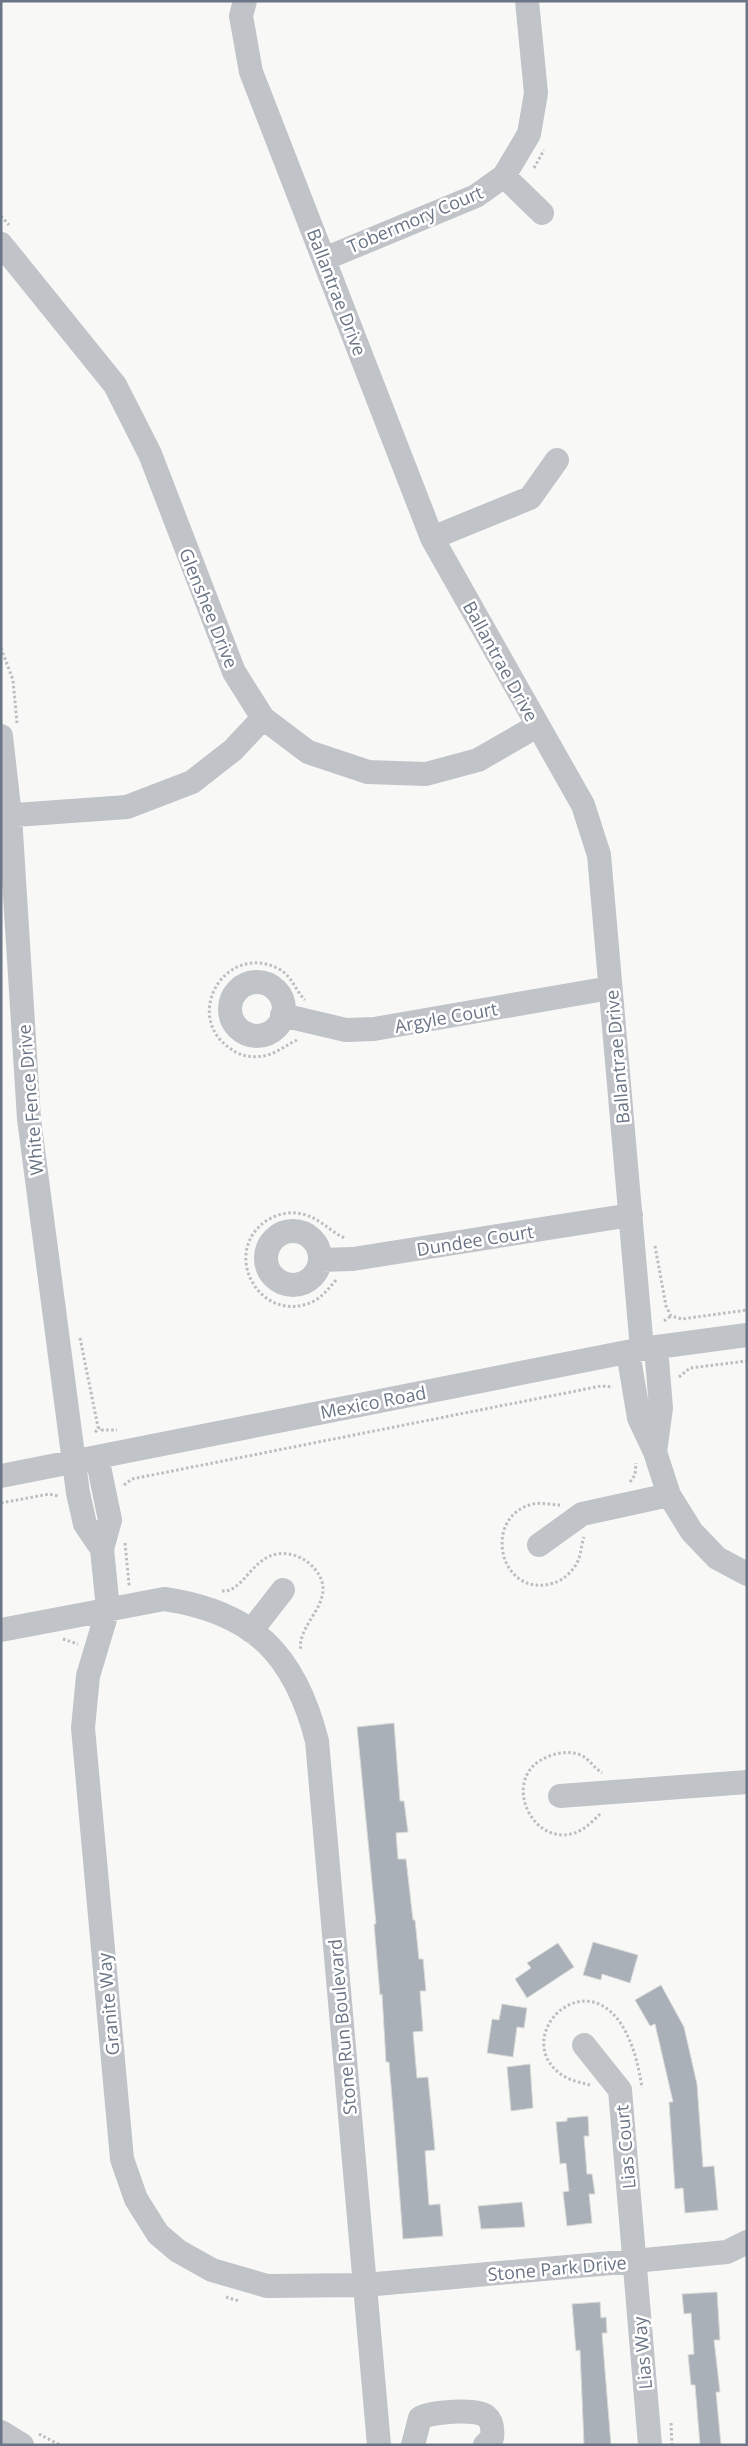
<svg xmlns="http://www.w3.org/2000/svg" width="748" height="2446" viewBox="0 0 748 2446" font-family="'Open Sans',sans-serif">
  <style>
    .building { fill: #aab0b7; stroke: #dadbd9 }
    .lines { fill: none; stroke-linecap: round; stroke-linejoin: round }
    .path { stroke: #bbbdc0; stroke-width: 3; stroke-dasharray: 2.5 2.5; stroke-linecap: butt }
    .minor { stroke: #c0c3c8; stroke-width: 24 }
    .labels { text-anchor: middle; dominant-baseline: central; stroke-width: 5; stroke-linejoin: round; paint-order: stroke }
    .street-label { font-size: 18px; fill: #6a7585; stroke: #fff }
  </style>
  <rect width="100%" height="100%" fill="#f8f9f7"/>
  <path class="building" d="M394,1723L400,1801H404L408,1832L396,1833L398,1859H406L413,1920H415L419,1959H423L426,1991H420L423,2031L413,2032L417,2078L428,2077L435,2150L425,2151L429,2205L440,2204L443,2236L403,2239L394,2122L389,2062H386L382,1994L380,1995L374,1924H376L357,1727Z
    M593,1942L638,1955L630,1983L602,1974L601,1980L583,1975Z
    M558,1943L574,1967L527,1998L515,1979L531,1968L527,1963Z
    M661,1985L684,2027L697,2084L703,2167L714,2166L718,2210L685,2213L683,2188L675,2189L669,2102H673L655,2024L650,2026L635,2000Z
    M502,2004L527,2008L524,2028L517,2027L513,2057L487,2053L492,2019L499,2020Z
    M530,2064L533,2108L511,2111L507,2067Z
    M588,2116L589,2136H584L587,2174H592L595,2194H589L592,2223L567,2226L563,2192L569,2191L566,2163L560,2164L556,2122L567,2121V2118Z
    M522,2202L525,2227L481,2229L478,2206Z
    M717,2292L720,2340H714L720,2392H716L721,2445H700L695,2385H691L688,2355L694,2354L691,2313L684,2314L682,2294Z
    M600,2302L601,2318L606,2317L607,2333H602L611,2445H584L580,2350L576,2351L572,2304Z"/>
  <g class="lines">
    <path class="path" d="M534,168L544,150
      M1,216L9,225
      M1,648L13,680L17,723
      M297,1040C286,1045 276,1054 263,1056C252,1058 240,1056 231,1049C181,1016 226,941 279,969C292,976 295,990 305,1000
      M655,1246L666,1306L671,1316L682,1319L747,1310
      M336,1280C329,1288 323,1296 314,1301C262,1327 219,1254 266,1221C277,1214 290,1211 302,1214C319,1217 330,1232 345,1238
      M664,1321L671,1316
      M80,1338L98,1427L102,1430H117
      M679,1377L690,1368L747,1361
      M95,1432L100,1428
      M630,1482L635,1475L636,1463
      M124,1485L132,1479L601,1386L613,1387
      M1,1503L49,1494L59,1496
      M560,1505C552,1505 542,1502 533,1504C481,1516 499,1600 554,1583C563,1580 572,1572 577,1563C581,1555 581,1546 584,1537
      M125,1543L129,1584H131
      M222,1591C242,1593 252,1558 277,1554C288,1552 300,1556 309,1563C347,1597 295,1622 301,1650
      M63,1639L78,1644
      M600,1814C595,1819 589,1825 583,1829C536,1857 496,1778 547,1757C556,1753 568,1751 578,1754C588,1757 593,1767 602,1773
      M590,2085C579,2082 567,2080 558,2072C504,2027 619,1930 642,2088
      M226,2297L239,2301
      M671,2423L672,2445
      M39,2434L60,2445"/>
    <path class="minor" d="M245,1L241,16L251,72L432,538L583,805L599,855L642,1349
      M504,176L542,213
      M1,244L115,385L150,454L234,672L263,718L308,752L368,772L426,774L478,760L537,726
      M324,259L476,196L504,176L529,134L536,93L527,1
      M432,538L530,498L557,460
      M1,736L10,816L29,1119L78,1493L85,1524L102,1549
      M1,816L127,807L192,782L233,750L263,718
      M230 1009a27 27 0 1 1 54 0a27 27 0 1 1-54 0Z
      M282,1015L346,1030L374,1029L610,988
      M266 1258a27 27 0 1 1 54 0a27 27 0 1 1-54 0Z
      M320,1260L353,1259L631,1215
      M628,1352L639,1418L655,1452L669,1495L692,1532L717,1558L747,1574
      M655,1452L661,1408L656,1347
      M97,1457L110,1520L102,1549L108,1609L88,1676L83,1728L122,2159L136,2199L158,2234L178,2251L212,2270L267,2286L365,2285L634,2261L727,2252L747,2242
      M1,1476L642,1349L747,1335
      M539,1545L582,1514L669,1495
      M1,1630L164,1599C254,1612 295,1655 317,1741L379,2445
      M251,1631L283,1590
      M560,1796L747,1782
      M584,2045L620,2090L650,2445
      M1,2432L22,2445
      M413,2445L420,2418C430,2412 477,2408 486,2416C492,2421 493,2430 492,2438L485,2445"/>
  </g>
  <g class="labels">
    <g class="street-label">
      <text transform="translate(415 219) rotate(-23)">Tobermory Court</text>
      <text transform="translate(337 292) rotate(69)">Ballantrae Drive</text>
      <text transform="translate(209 608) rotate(68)">Glenshee Drive</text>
      <text transform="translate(501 661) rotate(61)">Ballantrae Drive</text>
      <text transform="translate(446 1017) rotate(-10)">Argyle Court</text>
      <text transform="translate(617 1057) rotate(-95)">Ballantrae Drive</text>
      <text transform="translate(30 1100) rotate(-95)">White Fence Drive</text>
      <text transform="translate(475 1240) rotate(-9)">Dundee Court</text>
      <text transform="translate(373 1402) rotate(-11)">Mexico Road</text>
      <text transform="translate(108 2004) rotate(-95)">Granite Way</text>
      <text transform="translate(342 2027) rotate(-95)">Stone Run Boulevard</text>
      <text transform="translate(625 2147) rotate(-95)">Lias Court</text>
      <text transform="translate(557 2268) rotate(-5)">Stone Park Drive</text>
      <text transform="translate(642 2353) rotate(-95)">Lias Way</text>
    </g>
  </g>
  <rect width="748" height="2446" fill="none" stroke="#6a7585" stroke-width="5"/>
</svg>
